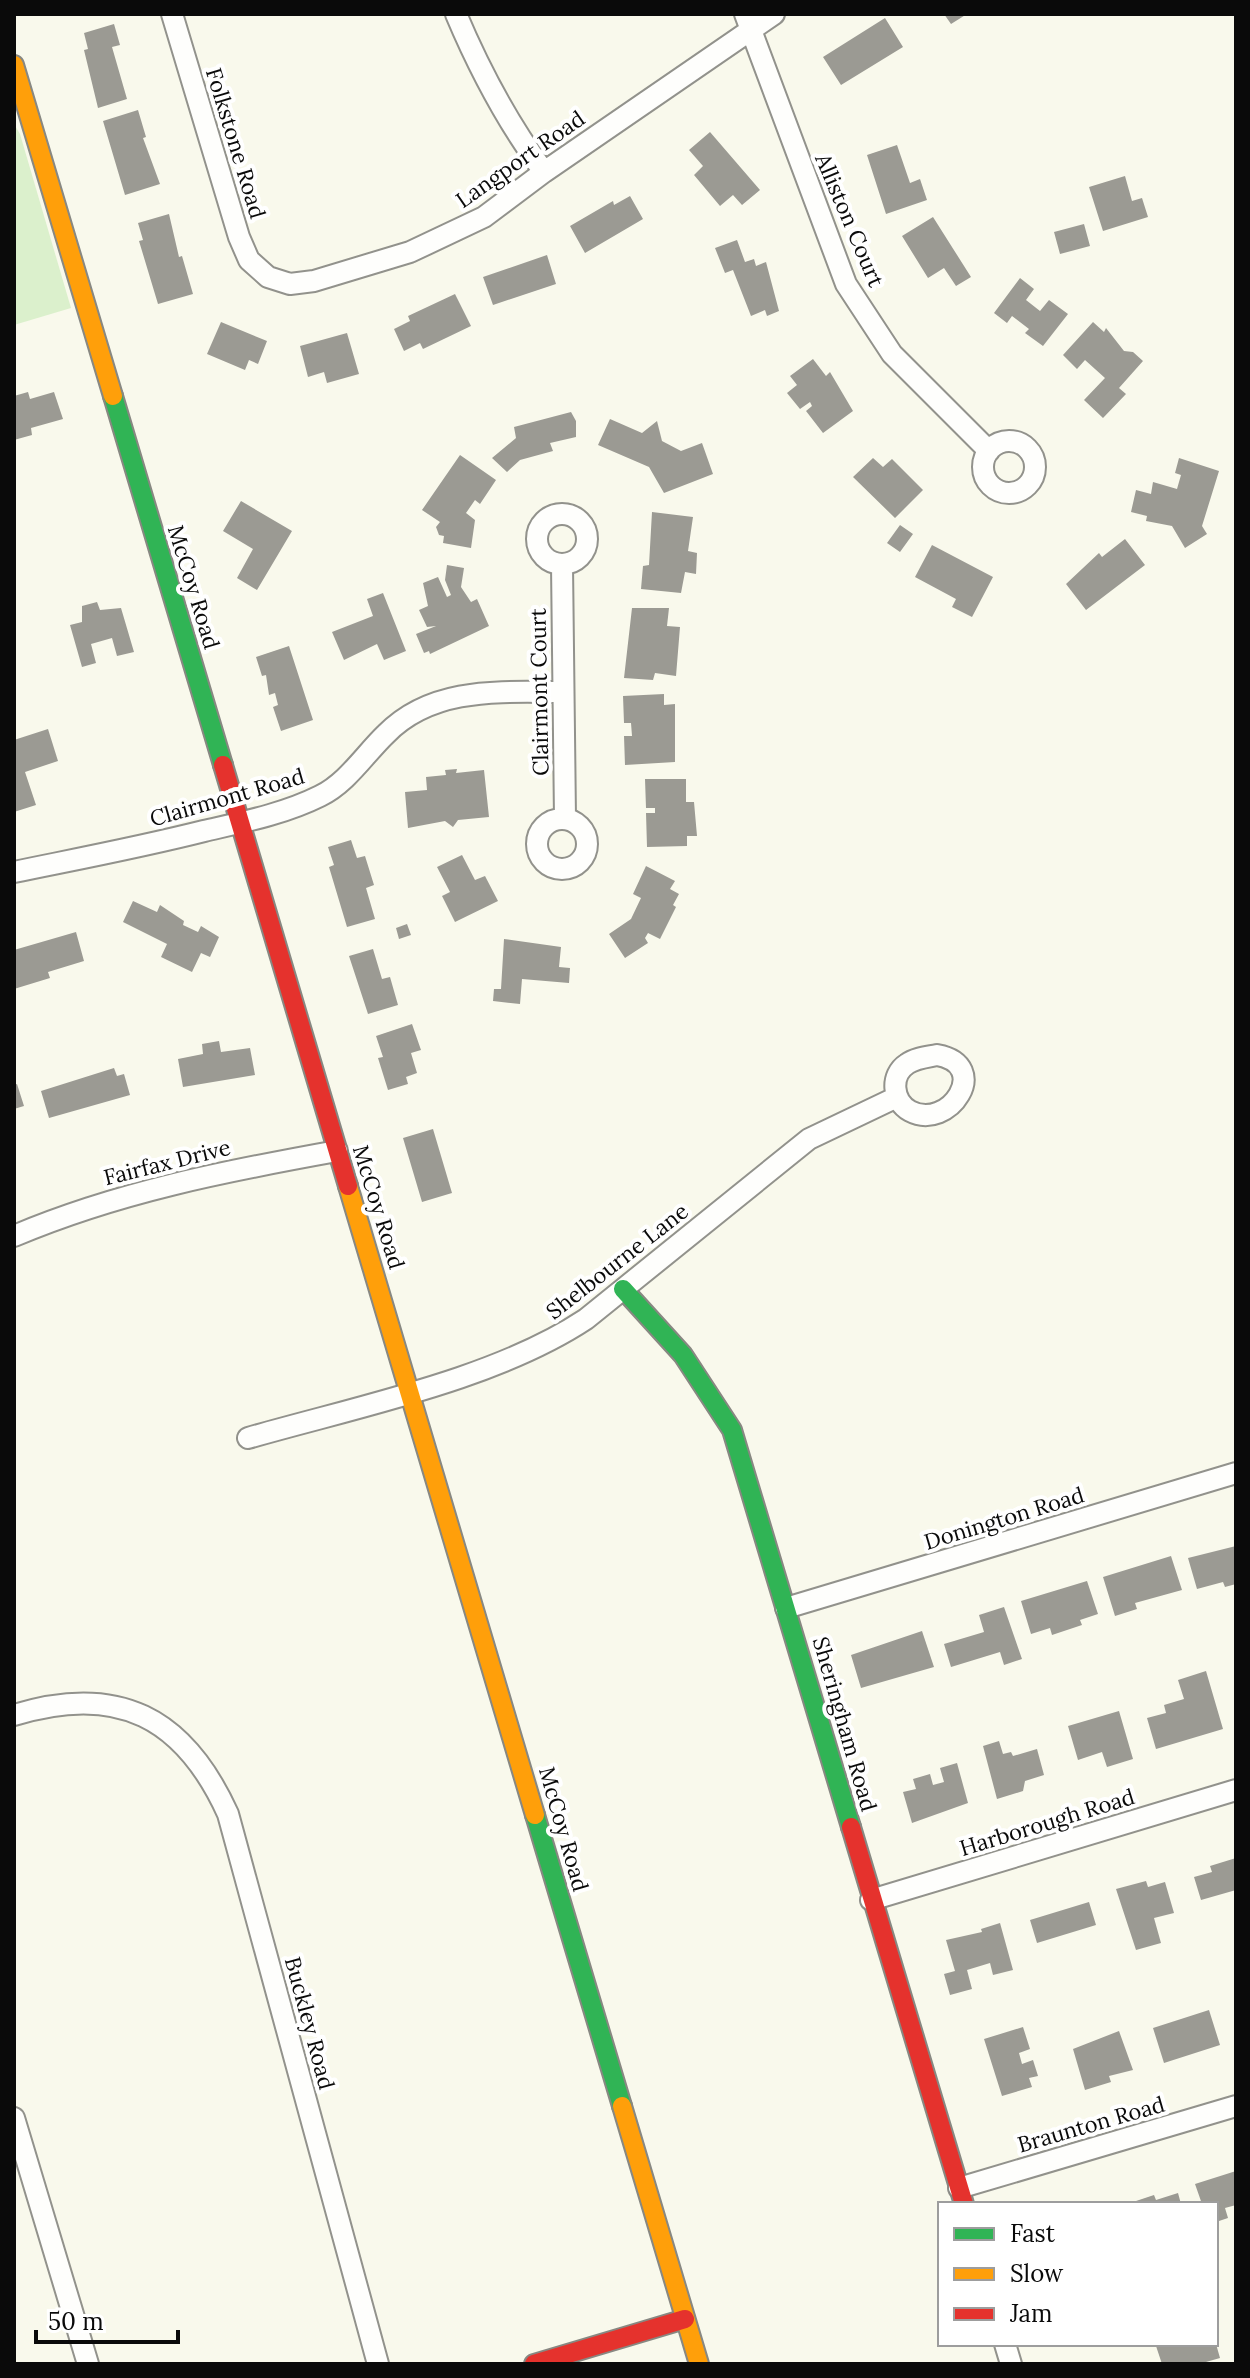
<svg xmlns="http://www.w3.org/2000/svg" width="1250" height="2378" viewBox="0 0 1250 2378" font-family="Lora,serif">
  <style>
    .green { fill: #dbf0cc }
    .building { fill: #9b9a93 }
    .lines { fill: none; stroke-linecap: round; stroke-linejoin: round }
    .street-casing { stroke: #92928c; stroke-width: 24 }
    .fast-casing { stroke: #888882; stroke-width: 22 }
    .slow-casing { stroke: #888882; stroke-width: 22 }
    .jam-casing { stroke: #888882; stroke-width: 22 }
    .street { stroke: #fefefc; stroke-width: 20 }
    .fast { stroke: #30b455; stroke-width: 18 }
    .slow { stroke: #ff9f0a; stroke-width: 18 }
    .jam { stroke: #e5322d; stroke-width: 18 }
    .labels { text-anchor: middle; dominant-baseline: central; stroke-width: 8; stroke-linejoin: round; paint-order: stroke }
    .street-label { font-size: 22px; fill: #0a0a0a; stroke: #fff }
  </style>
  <rect width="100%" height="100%" fill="#f9f9ec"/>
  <path class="green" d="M14,124L20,134L71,308L14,325Z"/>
  <path class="building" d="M944,14H967L951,24Z
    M885,18L903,47L841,85L823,57Z
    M114,24L120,45L112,47L127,99L98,108L84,50L88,49L84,33Z
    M138,110L146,137L143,138L160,184L125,195L103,121Z
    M710,132L760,190L742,205L733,195L720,206L694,175L703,166L689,150Z
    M897,145L910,183L920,179L927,200L886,214L867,155Z
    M1125,176L1132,201L1142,198L1148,217L1103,231L1089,187Z
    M630,196L643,219L585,253L570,226L613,201L614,205Z
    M169,214L179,257L182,256L193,294L158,304L139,241L143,240L138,223Z
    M933,217L971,277L956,286L944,268L928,278L902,236Z
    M1084,224L1090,246L1060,254L1054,232Z
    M737,240L745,262L754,259L756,266L766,262L779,311L767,316L765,310L751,316L733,270L725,273L715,248Z
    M547,255L556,284L493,305L483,277Z
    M1020,278L1034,289L1026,300L1040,311L1049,300L1068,314L1043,346L1025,333L1029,329L1012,316L1007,323L994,313Z
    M455,294L471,326L423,349L420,343L404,351L394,329L410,321L408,316Z
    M221,322L267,341L258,364L249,360L245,370L207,354Z
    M1093,322L1104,332L1106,328L1124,351L1133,352L1143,361L1119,388L1126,394L1103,418L1084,400L1105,378L1085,360L1077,369L1063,355Z
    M347,333L359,374L327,383L324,372L308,377L300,346Z
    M813,359L826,376L830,372L853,411L823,433L806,411L812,406L810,402L800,409L787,393L797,385L790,376Z
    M28,392L30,399L54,392L63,419L31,428L32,435L14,440V396Z
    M571,412L576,421V437L550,443L553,451L520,460L507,472L492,458L516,438L514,427Z
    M610,419L642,433L657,421L662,441L681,451L702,443L713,474L664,493L649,467L598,445Z
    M460,455L496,480L480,504L475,500L466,513L475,520L471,548L443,543L444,536L439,535L436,527L440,522L422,510Z
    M873,458L883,467L892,459L923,490L895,518L853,477Z
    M1179,458L1219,471L1202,526L1207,534L1185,548L1172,526L1146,521L1147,516L1131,512L1136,490L1151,494L1153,482L1177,489L1181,475L1175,473Z
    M241,501L292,531L257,590L237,578L253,549L223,531Z
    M652,512L693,517L688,551L697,553L696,574L685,572L681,593L641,589L643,566L649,565Z
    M900,525L913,534L900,552L887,543Z
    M1125,539L1145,565L1086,610L1066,584L1099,553L1102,557Z
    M932,545L993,577L972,617L952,607L956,599L915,577Z
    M447,565L464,568L461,587L471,602L477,599L489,626L430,654L429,651L424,653L416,634L436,626L427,627L419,610L428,606L423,583L438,577L447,597L451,595L445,580Z
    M383,593L406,651L384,660L377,644L344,660L332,632L373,616L367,599Z
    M97,602L100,610L121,608L134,652L117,656L112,638L91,644L96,663L82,667L70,625L82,622V606Z
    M632,608H669L667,626L680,627L676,676L655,673L653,680L624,678Z
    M289,646L313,720L281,731L273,707L278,705L275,693L269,695L266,675L262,676L256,657Z
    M664,694V705L675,704V762L625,765L624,736H632L631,723H624L623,696Z
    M48,729L58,761L25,772L36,805L14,812V740Z
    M457,769L456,773L484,770L489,817L458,820L453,827L445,821L408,828L405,792L427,790L426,777L446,775L445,770Z
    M645,779H686V802H694L697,836H687V846L647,847L646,813H655V808H646Z
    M351,840L357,858L365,856L374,885L366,888L375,919L347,927L329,867L334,865L328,847Z
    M462,855L475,880L485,876L498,901L455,922L442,896L450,892L437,867Z
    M646,866L675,881L670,889L679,894L673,905L676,907L660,939L648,933L645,938L648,943L625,958L609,934L631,919L641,898L633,894Z
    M133,901L157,912L160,905L184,921L183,925L198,932L201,926L219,937L210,957L201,953L192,972L161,957L167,944L123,922Z
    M407,924L411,935L399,939L396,928Z
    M76,932L84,961L48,972L50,978L14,989V950Z
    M504,939L561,947L559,967L570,968L569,983L522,979L520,1004L493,1001L494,989H501Z
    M373,949L382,979L390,977L398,1005L368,1014L349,956Z
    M412,1024L421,1050L411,1053L417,1073L406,1077L408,1084L388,1090L378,1058L383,1057L376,1036Z
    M219,1041L221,1052L250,1048L255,1075L183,1087L178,1059L203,1054L202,1044Z
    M114,1068L117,1076L124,1074L130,1095L49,1118L41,1091Z
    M17,1084L24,1106L14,1109V1085Z
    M433,1129L452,1193L422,1202L403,1138Z
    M1236,1546V1584L1225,1587L1223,1582L1197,1589L1188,1558Z
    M1171,1556L1182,1590L1135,1603L1137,1609L1115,1616L1103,1577Z
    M1087,1581L1098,1614L1080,1620L1082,1625L1052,1635L1050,1628L1031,1634L1021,1601Z
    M1004,1607L1022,1659L1004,1665L1000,1652L951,1667L944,1644L984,1632L979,1615Z
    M922,1631L934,1667L861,1688L851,1655Z
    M1206,1671L1223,1729L1156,1749L1147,1718L1166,1713L1164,1705L1184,1699L1178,1680Z
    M1119,1711L1133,1759L1107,1767L1102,1752L1078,1760L1068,1726Z
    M999,1741L1003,1754L1011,1752L1013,1756L1037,1749L1044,1775L1025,1781L1023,1791L997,1799L983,1746Z
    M957,1763L968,1803L912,1823L903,1792L916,1789L913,1779L930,1774L933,1785L944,1782L940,1768Z
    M1236,1858V1890L1201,1900L1194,1877L1212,1872L1210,1866Z
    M1146,1881L1148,1887L1165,1882L1174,1913L1154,1918L1161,1943L1136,1950L1116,1889Z
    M1089,1902L1096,1925L1037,1943L1030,1920Z
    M1000,1923L1013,1970L993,1975L990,1963L967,1970L972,1989L950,1995L944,1974L955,1971L946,1940L982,1932L981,1929Z
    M1209,2010L1220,2045L1164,2063L1153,2028Z
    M1023,2027L1030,2049L1019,2053L1022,2064L1033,2060L1038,2076L1029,2078L1032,2087L1002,2096L984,2039Z
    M1119,2031L1133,2070L1109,2076L1111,2082L1085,2090L1073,2049Z
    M1236,2171V2205L1225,2208L1228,2218L1216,2222V2204H1202L1195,2184Z
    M1178,2193L1181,2204H1127L1154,2195L1156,2200Z
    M1163,2344H1216L1220,2358L1199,2364H1162L1156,2346Z"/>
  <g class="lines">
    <defs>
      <path id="street" d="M172,14L239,237L249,260L268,277L290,284L314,281L410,252L484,217L544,172L774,14
        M456,14C480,71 507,122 544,172
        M745,14L846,284L892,354L989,451
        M983 467a26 26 0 1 1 52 0a26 26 0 1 1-52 0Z
        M537 539a25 25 0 1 1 50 0a25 25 0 1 1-50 0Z
        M562,565L565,818
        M537 844a25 25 0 1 1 50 0a25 25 0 1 1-50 0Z
        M14,872C77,859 141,847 204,831C243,822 284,814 320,796C347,783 365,754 386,734C433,686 502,692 563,692
        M937,1055C993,1065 949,1132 910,1111C892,1101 890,1075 907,1064C915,1058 927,1057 937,1055Z
        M14,1236C118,1192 226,1171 337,1151
        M248,1438C355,1407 494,1380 586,1319L809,1139L897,1097
        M786,1608L1236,1473
        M14,1715C118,1683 184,1717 228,1814L378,2364
        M871,1900L1236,1790
        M14,2118L88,2364
        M959,2188L1236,2106
        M1005,2344L1011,2364"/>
      <path id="fast" d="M113,396L223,765
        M623,1289L683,1355L732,1430L851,1827
        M535,1815L622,2106"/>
      <path id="slow" d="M14,65L113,396
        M348,1186L535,1815
        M622,2106L699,2364"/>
      <path id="jam" d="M223,765L348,1186
        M851,1827L964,2204
        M534,2364L685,2319"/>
    </defs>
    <use href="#street" class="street-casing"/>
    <use href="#fast" class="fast-casing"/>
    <use href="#slow" class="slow-casing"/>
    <use href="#jam" class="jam-casing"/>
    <use href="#street" class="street"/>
    <use href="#fast" class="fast"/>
    <use href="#slow" class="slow"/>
    <use href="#jam" class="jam"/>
  </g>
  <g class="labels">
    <g class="street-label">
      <text transform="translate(236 143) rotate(73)">Folkstone Road</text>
      <text transform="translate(520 159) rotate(-35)">Langport Road</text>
      <text transform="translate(850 220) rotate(67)">Alliston Court</text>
      <text transform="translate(194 587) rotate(73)">McCoy Road</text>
      <text transform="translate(539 692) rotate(-91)">Clairmont Court</text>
      <text transform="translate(227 797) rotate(-16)">Clairmont Road</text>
      <text transform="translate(167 1162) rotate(-14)">Fairfax Drive</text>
      <text transform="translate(379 1207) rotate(73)">McCoy Road</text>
      <text transform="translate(617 1261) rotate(-38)">Shelbourne Lane</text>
      <text transform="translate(1004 1518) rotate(-17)">Donington Road</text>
      <text transform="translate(845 1724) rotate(74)">Sheringham Road</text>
      <text transform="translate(1047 1822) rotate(-17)">Harborough Road</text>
      <text transform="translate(564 1829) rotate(74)">McCoy Road</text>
      <text transform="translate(310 2023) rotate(75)">Buckley Road</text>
      <text transform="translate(1091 2124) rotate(-16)">Braunton Road</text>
    </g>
  </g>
  <rect width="1250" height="2378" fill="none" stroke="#0a0a0a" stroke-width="32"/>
  <rect x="938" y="2202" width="280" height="144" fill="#ffffff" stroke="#9d9d9d" stroke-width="2"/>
  <rect x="954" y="2228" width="40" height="12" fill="#30b455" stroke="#9d9d9d" stroke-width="2"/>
  <text x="1010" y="2242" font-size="24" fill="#0a0a0a">Fast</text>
  <rect x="954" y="2268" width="40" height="12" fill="#ff9f0a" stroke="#9d9d9d" stroke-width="2"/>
  <text x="1010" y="2282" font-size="24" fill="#0a0a0a">Slow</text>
  <rect x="954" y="2308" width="40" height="12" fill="#e5322d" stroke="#9d9d9d" stroke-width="2"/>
  <text x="1010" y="2322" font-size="24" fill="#0a0a0a">Jam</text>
  <path d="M36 2330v12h142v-12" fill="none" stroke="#0a0a0a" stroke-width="4"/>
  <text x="48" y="2330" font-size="24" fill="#0a0a0a" stroke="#ffffff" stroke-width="6" paint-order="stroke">50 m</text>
</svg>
